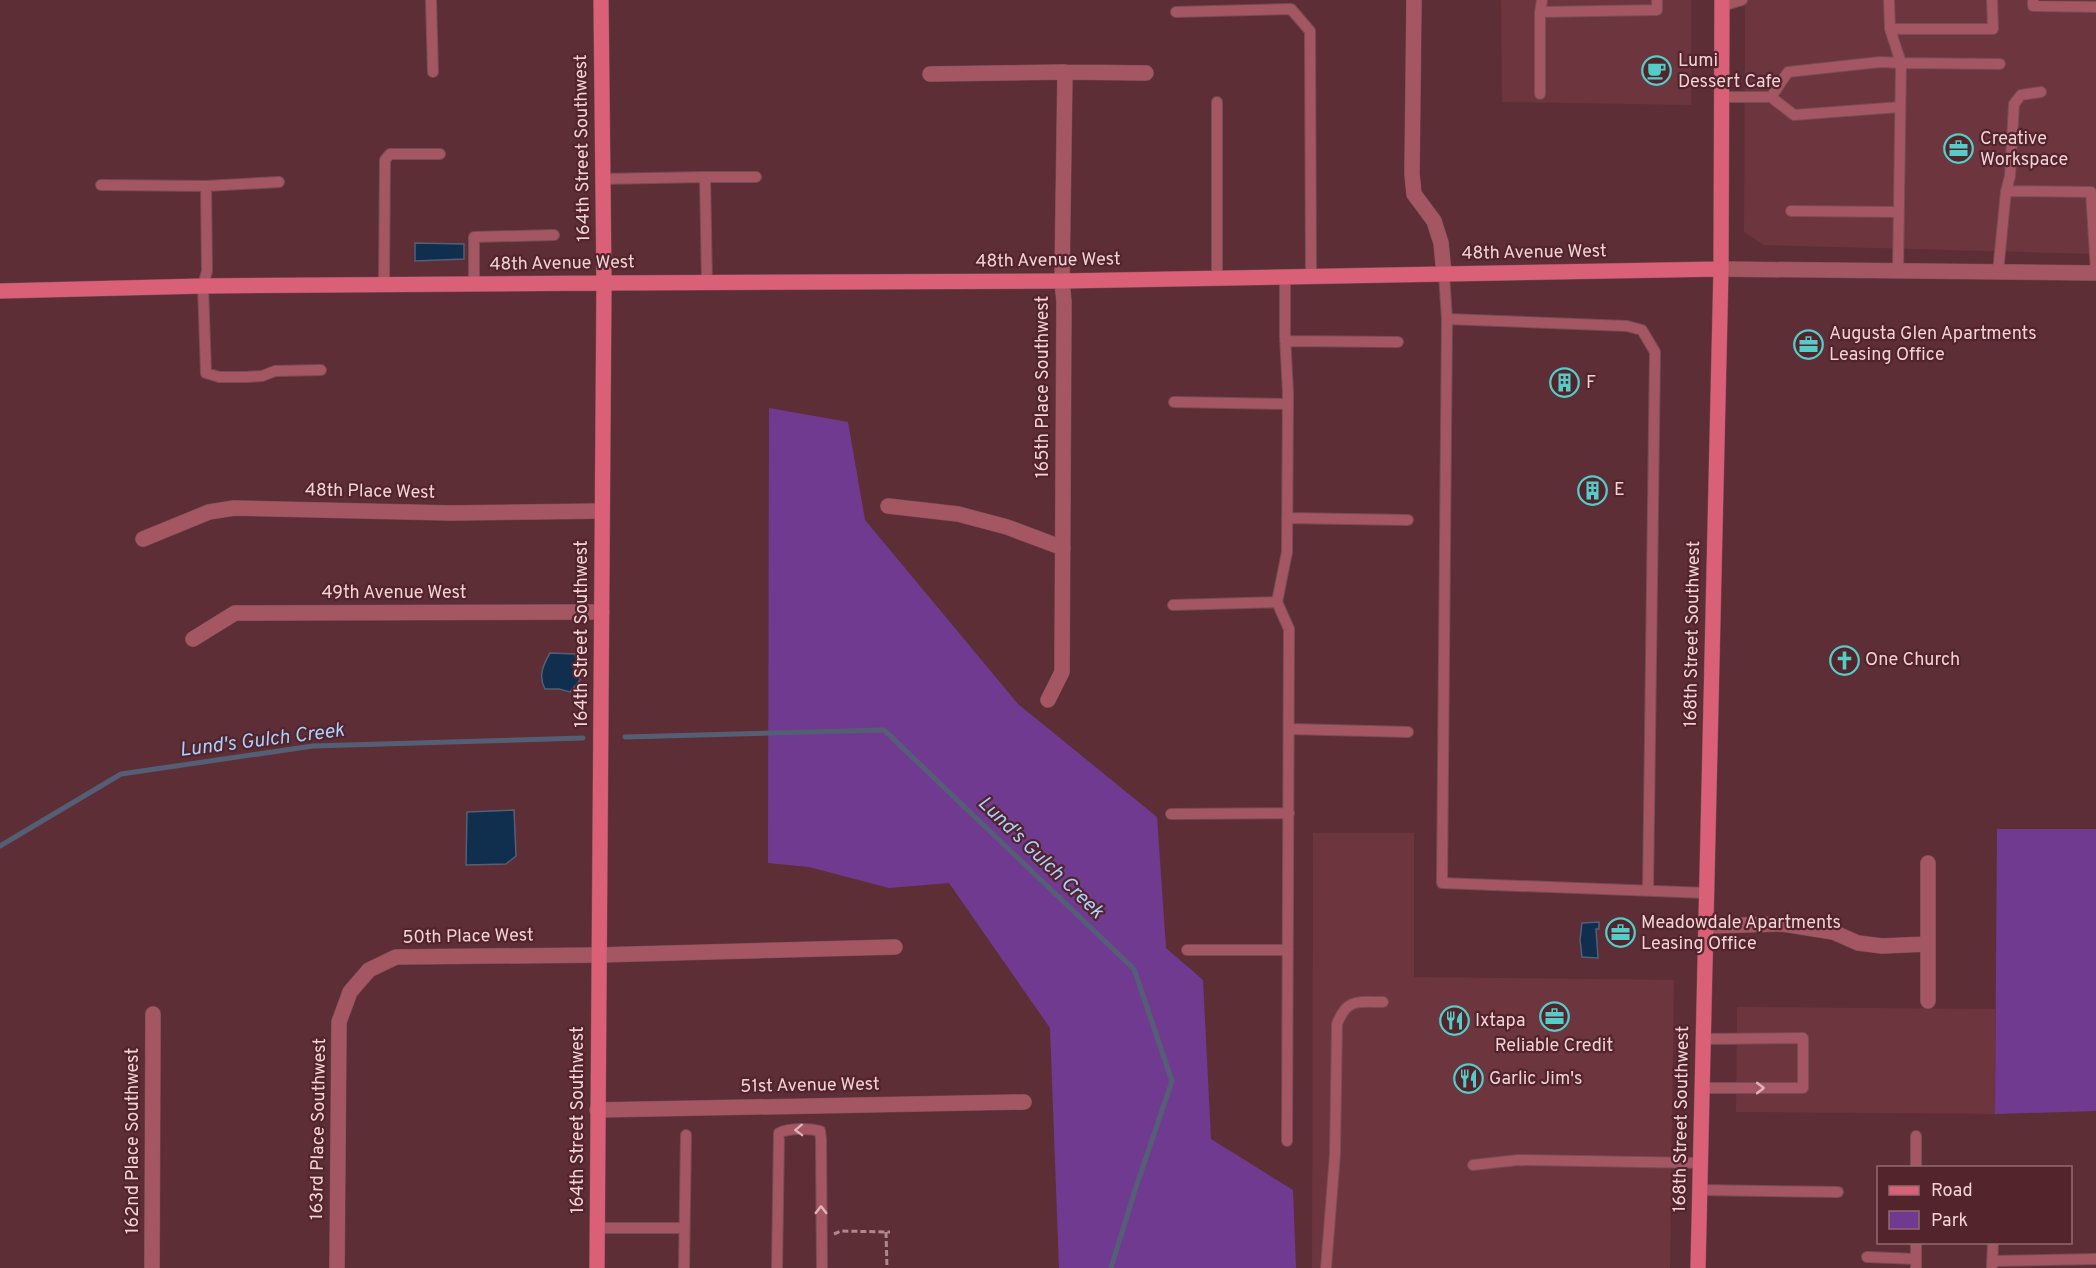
<svg xmlns="http://www.w3.org/2000/svg" width="2096" height="1268" viewBox="0 0 2096 1268" font-family="Overpass,sans-serif">
  <style>
    .built { fill: #6d353e }
    .green { fill: #713a91 }
    .water { fill: #102e4d; stroke: #545f76; stroke-width: 1.5 }
    .lines { fill: none; stroke-linecap: round; stroke-linejoin: round }
    .stream { stroke: #545f76; stroke-width: 5 }
    .lane-casing { stroke: #784c53; stroke-width: 12 }
    .street-casing { stroke: #784c53; stroke-width: 16 }
    .secondary-casing { stroke: #784c53; stroke-width: 16 }
    .path { stroke: #ae888d; stroke-width: 3; stroke-dasharray: 6 3; stroke-linecap: butt }
    .lane { stroke: #a45763; stroke-width: 10 }
    .street { stroke: #a45763; stroke-width: 15 }
    .secondary { stroke: #d96077; stroke-width: 15 }
    .oneway { stroke: #deb3b8 }
    .labels { text-anchor: middle; dominant-baseline: central; stroke-width: 4.5; stroke-linejoin: round; paint-order: stroke }
    .poi-label { font-size: 18px; fill: #f1d2d5; stroke: #53242c; text-anchor: start }
    .street-label { font-size: 18px; fill: #f1d2d5; stroke: #53242c }
    .water-label { font-size: 20px; font-style: italic; fill: #a6d0fe; stroke: #53242c }
  </style>
  <rect width="100%" height="100%" fill="#5e2e36"/>
  <path class="built" d="M1501,0H1691V105L1502,102Z
    M1745,0H2096V254L1764,245L1744,232Z
    M1313,833H1414V977L1674,980L1670,1268H1312Z
    M1737,1007L1995,1009V1114L1736,1112Z"/>
  <path class="green" d="M769,408L848,422L865,520L1018,704L1157,817L1166,948L1203,980L1211,1139L1293,1190L1296,1268H1059L1050,1028L949,883L889,888L809,867L768,863Z
    M1997,829H2096V1111L1995,1114Z"/>
  <path class="water" d="M415,243L464,244V259L415,261Z
    M550,653L575,654L580,680L570,692L559,689H545C538,676 543,665 550,653Z
    M514,810L516,856L506,864L466,865L467,812Z
    M1599,922V929H1596L1598,958L1582,957L1580,940L1582,923Z"/>
  <g class="lines">
    <path class="stream" d="M625,737L884,730L1134,969L1172,1081L1135,1190L1111,1268
      M0,846L121,774L313,746L583,738"/>
    <defs>
      <path id="lane" d="M431,0L433,72
        M1889,0L1890,29L1901,63L2000,64
        M2033,0V6L2096,7
        M1722,6L1742,0
        M1176,12L1291,9L1310,31L1311,277
        M1540,12L1657,10V0
        M1890,29H1993L1992,0
        M1540,94V12L1542,0
        M1721,97H1771L1788,72L1880,62L1901,63L1898,271
        M1771,97L1794,115L1900,107
        M1217,102V278
        M705,177H756
        M602,179L705,177L707,282
        M101,185L206,186L279,182
        M206,186L207,271L203,286L206,373L219,377H246L262,376L275,371L321,370
        M2006,191L2010,176L2014,104L2021,95L2041,92
        M1791,211L1899,212
        M1998,272L2006,191L2091,192L2096,271
        M1444,274L1447,319
        M1285,277V336L1288,393L1287,552L1277,602L1289,629L1287,1141
        M474,285V237L554,235
        M384,286L385,160L390,154H440
        M1285,341L1398,342
        M1174,402L1288,404
        M1287,518L1408,520
        M1173,605L1277,602
        M1289,729L1408,732
        M1171,814L1289,813
        M1648,891L1655,352L1642,330L1627,326L1447,319L1442,883L1707,893
        M1187,950H1288
        M1702,1088H1803V1038L1703,1039
        M1916,1136V1168
        M1473,1165L1518,1160L1700,1163
        M1700,1190L1838,1192
        M598,1228H684
        M1916,1242V1268
        M1867,1257L1916,1259
        M1992,1261L2096,1259
        M684,1268L686,1135
        M777,1268L779,1133C789,1128 809,1128 820,1131L821,1139L822,1268
        M1326,1268L1335,1154L1337,1024C1347,998 1358,1002 1383,1002
        M1992,1268L1993,1242"/>
      <path id="street" d="M1414,0L1412,174L1414,194L1434,221L1441,243L1444,274
        M930,74L1065,72L1146,73
        M1721,269L2096,273
        M888,506L958,514L1007,527L1063,548
        M143,539L209,512L234,508L451,513L602,511
        M193,639L235,613L602,612
        M1048,700L1062,672L1064,302L1062,281L1065,72
        M1706,926L1783,924L1833,932L1858,943L1882,946L1927,944
        M1928,1001V863
        M597,1110L1024,1102
        M152,1268L153,1014
        M337,1268L339,1022L350,992L369,970L396,957L598,955L895,947"/>
      <path id="secondary" d="M0,291L203,286L604,283L1062,281L1721,269
        M597,1268L604,283L601,0
        M1698,1268L1721,269L1722,0"/>
    </defs>
    <use href="#lane" class="lane-casing"/>
    <use href="#street" class="street-casing"/>
    <use href="#secondary" class="secondary-casing"/>
    <path class="path" d="M886,1232L887,1268
      M834,1234L841,1231L890,1232"/>
    <use href="#lane" class="lane"/>
    <use href="#street" class="street"/>
    <use href="#secondary" class="secondary"/>
  </g>
  <defs><path id="oneway-chevron" d="M-2-3.5L2.5 0L-2 3.5" fill="none" stroke-width="1.6" stroke-linecap="round" stroke-linejoin="round" transform="scale(1.5)"/></defs>
  <g class="oneway">
    <use href="#oneway-chevron" transform="translate(1760 1088)"/>
    <use href="#oneway-chevron" transform="translate(799 1130) rotate(178)"/>
    <use href="#oneway-chevron" transform="translate(821 1210) rotate(-90)"/>
  </g>
  <defs>
    <symbol id="cafe-ring" viewBox="-11 -11 22 22"><circle r="9.5" fill="#53242c" stroke="#54cdc8" stroke-width="1.5"/><path d="M-5.5-4.5H6V0H3Q3 3.5 0 3.5H-2.5Q-5.5 3.5-5.5 0ZM3-3.2v2h1.7v-2ZM-6 4.5H4V6H-6Z" fill="#54cdc8"/></symbol>
    <symbol id="office-ring" viewBox="-11 -11 22 22"><circle r="9.5" fill="#53242c" stroke="#54cdc8" stroke-width="1.5"/><path d="M-6-3h4V-5.5h4V-3h4V5H-6ZM-1-4.5V-3h2v-1.5ZM-6 0V1H6V0Z" fill="#54cdc8"/></symbol>
    <symbol id="building-ring" viewBox="-11 -11 22 22"><circle r="9.5" fill="#53242c" stroke="#54cdc8" stroke-width="1.5"/><path d="M-4-6H4V6H1V3H-1V6H-4ZM-2.5-4.3h1.7v1.8h-1.7ZM.8-4.3h1.7v1.8H.8ZM-2.5-1h1.7V.8h-1.7ZM.8-1h1.7V.8H.8Z" fill="#54cdc8"/></symbol>
    <symbol id="church-ring" viewBox="-11 -11 22 22"><circle r="9.5" fill="#53242c" stroke="#54cdc8" stroke-width="1.5"/><path d="M-1.2-6h2.4v3.5h3.3v2.4h-3.3V6h-2.4V-.1h-3.3v-2.4h3.3Z" fill="#54cdc8"/></symbol>
    <symbol id="restaurant-ring" viewBox="-11 -11 22 22"><circle r="9.5" fill="#53242c" stroke="#54cdc8" stroke-width="1.5"/><path d="M-5-6h1v4h1v-4h1v4h1v-4h1v5L-1.5 .5V6h-2V.5L-5-1ZM5-6V6H3V1.5H1.5Q1.5-4 5-6Z" fill="#54cdc8"/></symbol>
  </defs>
  <g fill-rule="evenodd">
    <use href="#cafe-ring" x="1640" y="54" width="33" height="33"/>
    <use href="#office-ring" x="1942" y="132" width="33" height="33"/>
    <use href="#office-ring" x="1792" y="328" width="33" height="33"/>
    <use href="#building-ring" x="1548" y="366" width="33" height="33"/>
    <use href="#building-ring" x="1576" y="474" width="33" height="33"/>
    <use href="#church-ring" x="1828" y="644" width="33" height="33"/>
    <use href="#office-ring" x="1604" y="916" width="33" height="33"/>
    <use href="#office-ring" x="1538" y="1000" width="33" height="33"/>
    <use href="#restaurant-ring" x="1438" y="1004" width="33" height="33"/>
    <use href="#restaurant-ring" x="1452" y="1062" width="33" height="33"/>
  </g>
  <g class="labels">
    <g class="poi-label">
      <text x="1678" y="61">Lumi<tspan x="1678" dy="21">Dessert Cafe</tspan></text>
      <text x="1980" y="139">Creative<tspan x="1980" dy="21">Workspace</tspan></text>
      <text x="1829" y="334">Augusta Glen Apartments<tspan x="1829" dy="21">Leasing Office</tspan></text>
      <text x="1586" y="383">F</text>
      <text x="1614" y="490">E</text>
      <text x="1865" y="660">One Church</text>
      <text x="1641" y="923">Meadowdale Apartments<tspan x="1641" dy="21">Leasing Office</tspan></text>
      <text x="1475" y="1021">Ixtapa</text>
      <text x="1554" y="1046" text-anchor="middle">Reliable Credit</text>
      <text x="1489" y="1079">Garlic Jim's</text>
    </g>
    <g class="street-label">
      <text transform="translate(583 148) rotate(-91)">164th Street Southwest</text>
      <text transform="translate(1534 253) rotate(-1)">48th Avenue West</text>
      <text transform="translate(1048 261) rotate(-1)">48th Avenue West</text>
      <text transform="translate(562 264) rotate(-1)">48th Avenue West</text>
      <text transform="translate(1043 387) rotate(-90)">165th Place Southwest</text>
      <text transform="translate(370 492) rotate(1)">48th Place West</text>
      <text x="394" y="593">49th Avenue West</text>
      <text transform="translate(582 634) rotate(-90)">164th Street Southwest</text>
      <text transform="translate(1693 634) rotate(-89)">168th Street Southwest</text>
      <text transform="translate(468 937) rotate(-1)">50th Place West</text>
      <text transform="translate(810 1086) rotate(-1)">51st Avenue West</text>
      <text transform="translate(1682 1119) rotate(-89)">168th Street Southwest</text>
      <text transform="translate(578 1120) rotate(-90)">164th Street Southwest</text>
      <text transform="translate(319 1129) rotate(-89)">163rd Place Southwest</text>
      <text transform="translate(133 1141) rotate(-90)">162nd Place Southwest</text>
    </g>
    <g class="water-label">
      <text transform="translate(262 741) rotate(-7)">Lund's Gulch Creek</text>
      <text transform="translate(1040 858) rotate(44)">Lund's Gulch Creek</text>
    </g>
  </g>
  <rect x="1877" y="1166" width="195" height="78" fill="#53242c" stroke="#926a70" stroke-width="1.5"/>
  <rect x="1889" y="1186" width="30" height="9" fill="#d96077" stroke="#926a70" stroke-width="1.5"/>
  <text x="1931" y="1196" font-size="18" fill="#f1d2d5">Road</text>
  <rect x="1889" y="1211" width="30" height="18" fill="#713a91" stroke="#926a70" stroke-width="1.5"/>
  <text x="1931" y="1226" font-size="18" fill="#f1d2d5">Park</text>
</svg>
